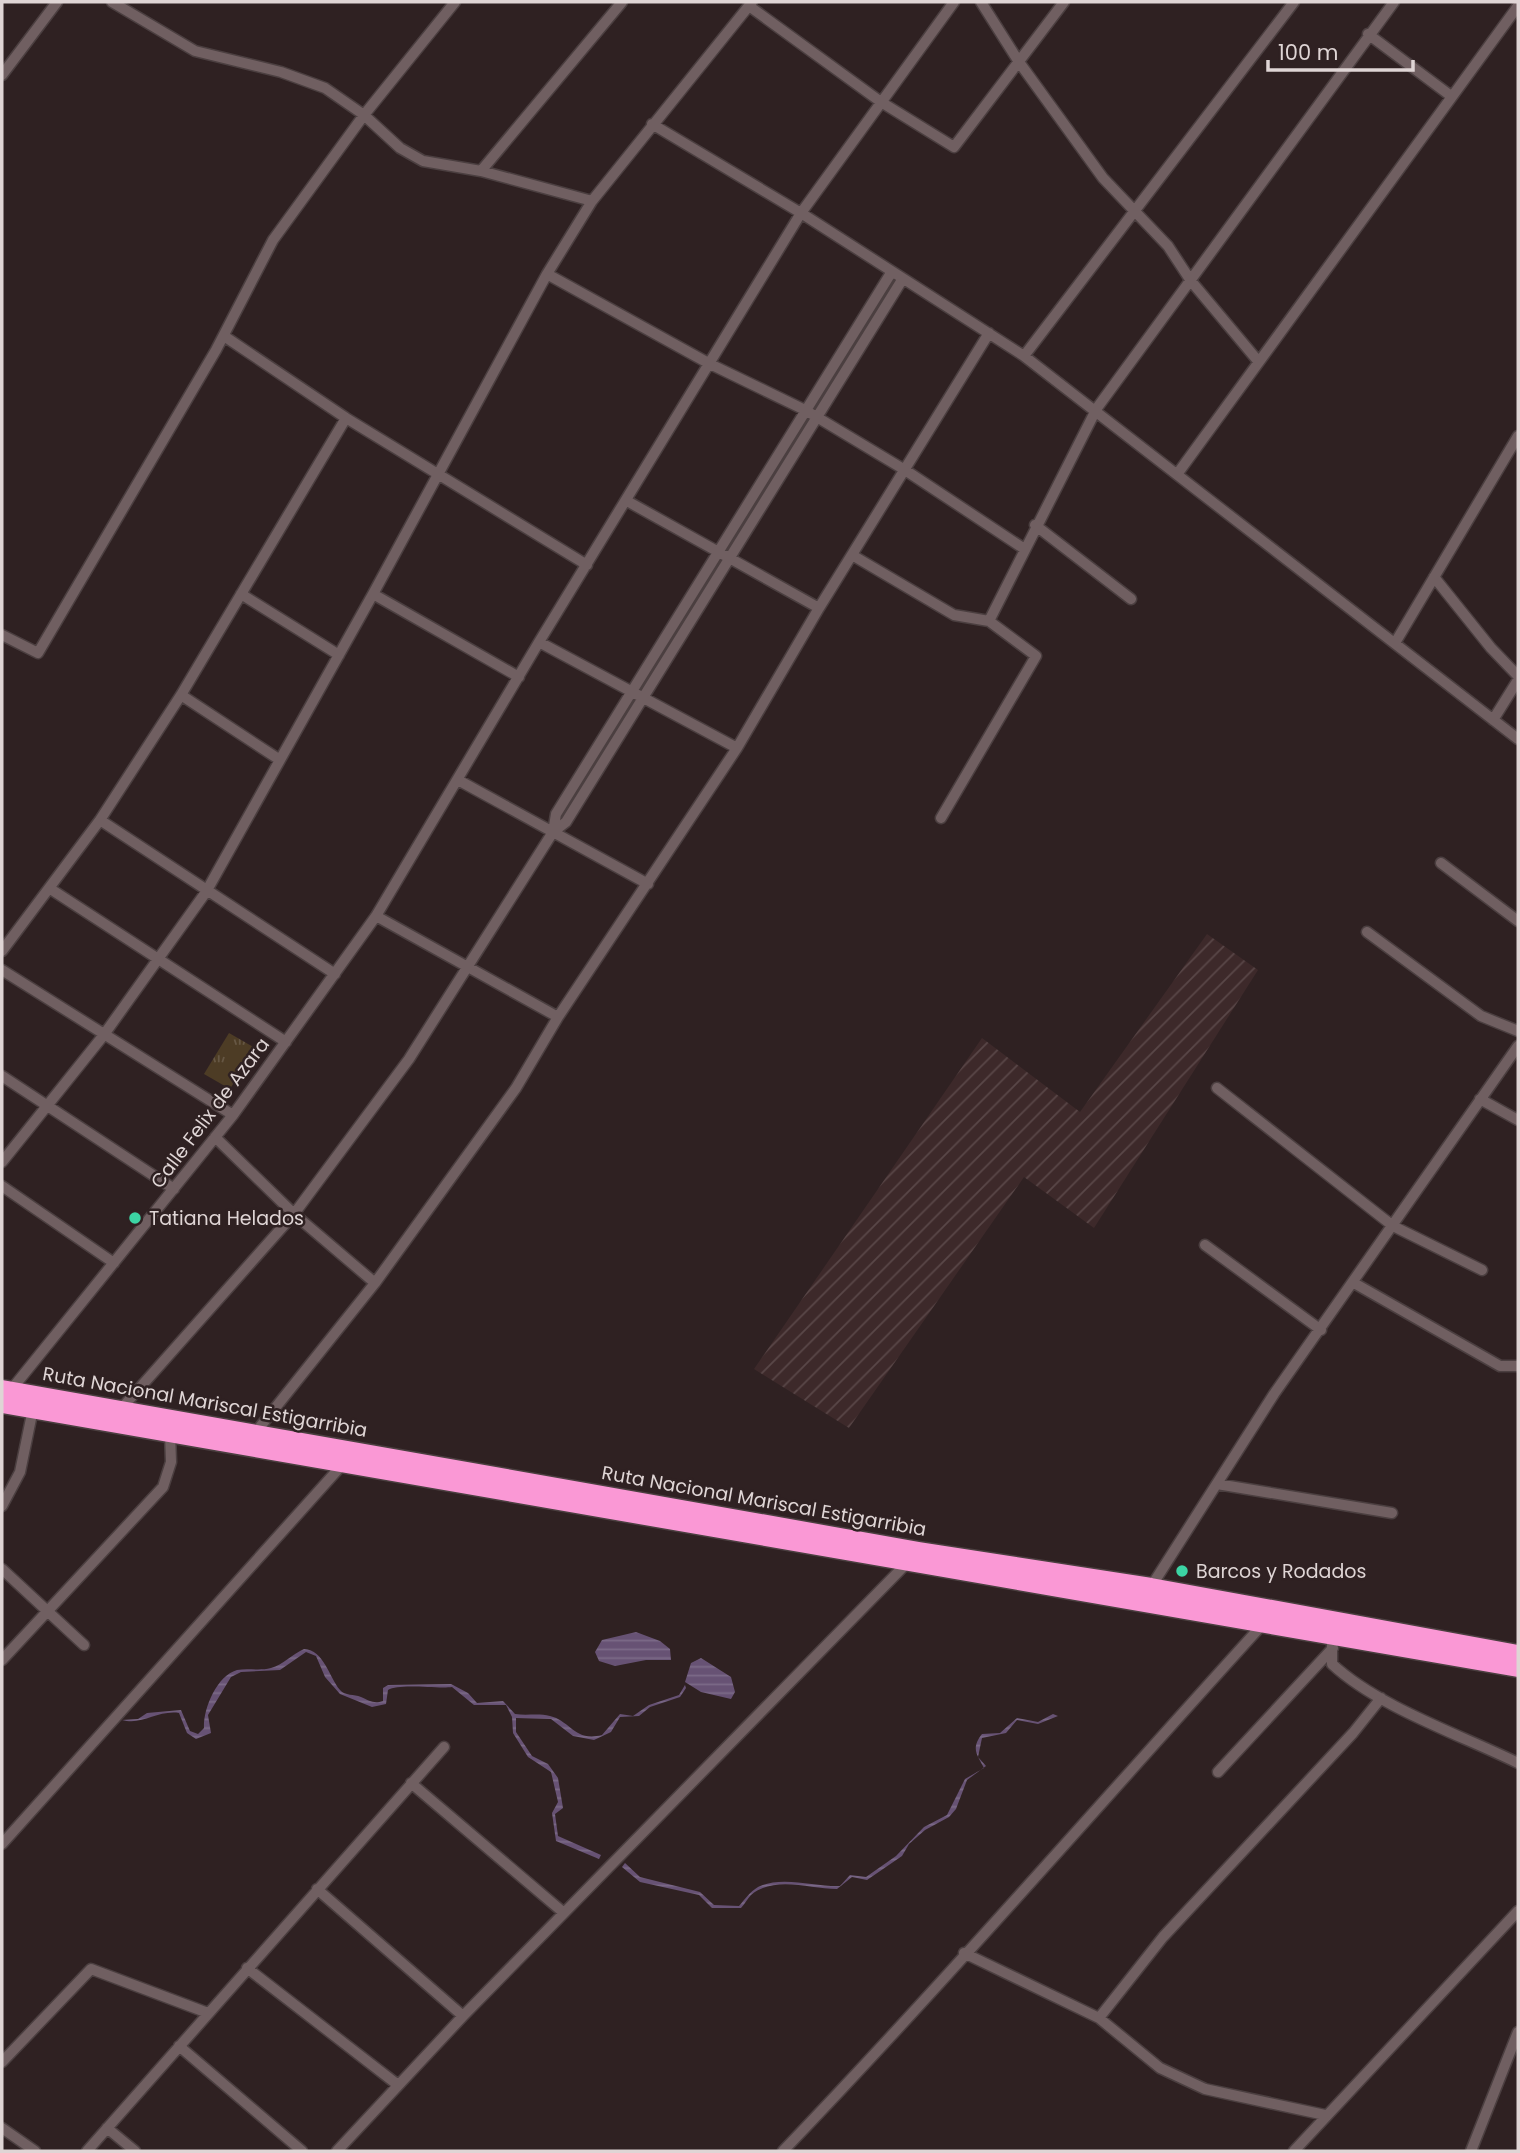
<svg xmlns="http://www.w3.org/2000/svg" width="1520" height="2153" viewBox="0 0 1520 2153" font-family="Poppins,sans-serif">
  <style>
    .industrial { fill: url(#industrial-furrows) }
    .grass { fill: url(#grass-tufts) }
    .water { fill: url(#water-rules) }
    .lines { fill: none; stroke-linecap: round; stroke-linejoin: round }
    .street-casing { stroke: #4b3f40; stroke-width: 13 }
    .highway-casing { stroke: #4b3f40; stroke-width: 21 }
    .street { stroke: #705f61; stroke-width: 10 }
    .highway { stroke: #fa98d5; stroke-width: 18 }
    .poi-dot { fill: #3cd4a4; stroke: #2f2122; stroke-width: 2.5 }
    .labels { text-anchor: middle; dominant-baseline: central; stroke-width: 5; stroke-linejoin: round; paint-order: stroke }
    .street-label { font-size: 19px; fill: #dfd5d5; stroke: #2f2122 }
    .poi-label { font-size: 19px; fill: #dfd5d5; stroke: #2f2122; text-anchor: start }
  </style>
  <defs>
    <pattern id="industrial-furrows" width="10" height="10" patternUnits="userSpaceOnUse" patternTransform="scale(1.75)"><rect width="10" height="10" fill="#3d292a"/><path d="M-1 1l2-2M0 10L10 0M9 11l2-2" fill="none" stroke="#594748"/></pattern>
    <pattern id="grass-tufts" width="24" height="20" patternUnits="userSpaceOnUse" patternTransform="scale(1.75)"><rect width="24" height="20" fill="#4d3c25"/><path d="M3 7l-1-3M5 7V3M7 7l1-3M15 17l-1-3M17 17v-4M19 17l1-3" fill="none" stroke="#665744"/></pattern>
    <pattern id="water-rules" width="6" height="5" patternUnits="userSpaceOnUse" patternTransform="scale(1.75)"><rect width="6" height="5" fill="#675274"/><path d="M0 2.5h6" fill="none" stroke="#7c6a87"/></pattern>
  </defs>
  <rect width="100%" height="100%" fill="#2f2122"/>
  <path class="industrial" d="M1207,934L1258,970L1094,1228L1024,1177L849,1428L754,1369L982,1038L1080,1112Z"/>
  <path class="grass" d="M229,1033L255,1048L230,1089L204,1074Z"/>
  <path class="water" d="M636,1632L660,1641L670,1649L671,1660H646L615,1666L599,1661L595,1652L602,1640Z
    M304,1649C324,1650 329,1677 340,1690C345,1696 354,1694 361,1697C370,1701 374,1704 383,1701V1688L388,1685L451,1684L468,1693L477,1703L503,1701L515,1714C527,1716 538,1713 550,1716C571,1721 574,1742 602,1735L620,1714L633,1716L649,1705L679,1695L685,1685L686,1688L680,1697L650,1707L639,1716L620,1717L611,1732L594,1740L573,1736L551,1719L516,1718V1732L532,1756L548,1764L558,1778L563,1808L555,1814L558,1836L601,1855L599,1859L556,1841L552,1813L558,1802L551,1772L528,1757L513,1733L512,1717L506,1705H474L452,1687C437,1689 399,1683 388,1690L386,1704L372,1707L340,1694L325,1677L316,1656L306,1652L280,1670L241,1672L231,1677L208,1715L211,1733L196,1739L187,1733L179,1713C157,1710 142,1726 122,1720L138,1719L147,1713L181,1710L190,1731L198,1734L204,1728C203,1710 216,1676 237,1670C248,1668 260,1671 271,1668C283,1665 292,1654 304,1649Z
    M701,1658L731,1677L735,1692L731,1699L701,1692L685,1682L691,1663Z
    M1053,1714L1058,1716L1038,1724L1017,1720L1006,1733L982,1738L978,1757L986,1766L967,1780L956,1809L949,1817L925,1830L909,1844L902,1856L867,1880L852,1877L837,1889C810,1889 775,1875 751,1895C747,1899 745,1904 741,1908H712L699,1895L640,1882L622,1867L625,1863L640,1877L700,1892L714,1905L739,1906C745,1899 750,1892 758,1887C781,1875 816,1887 840,1886L850,1875L866,1877L896,1856L924,1827L947,1815L965,1779L984,1768C978,1756 970,1749 982,1734L1000,1733L1017,1718L1038,1722Z"/>
  <g class="lines">
    <defs>
      <path id="street" d="M112,2L195,51L281,72L325,88L364,115L400,148L423,161L481,171L592,201
        M981,2L1019,62L1103,178L1168,246L1191,281L1258,361
        M749,6L881,102L954,147L1064,2
        M1368,34L1451,96
        M2,75L57,2
        M652,124L801,213L1024,356L1518,739
        M481,171L622,2
        M891,273L556,814L553,832L566,822L902,280
        M547,274L710,364L805,410L905,470L1023,548
        M224,336L346,418L587,565
        M1024,356L1294,2
        M1178,473L1518,6
        M627,501L819,608
        M1035,525L1131,599
        M852,555L954,615L989,621L1036,656L941,818
        M1434,577L1491,648L1518,676
        M241,594L339,655
        M373,594L519,677
        M989,621L1097,408L1394,2
        M2,635L38,653L216,350L273,240L364,115L455,2
        M539,642L737,748
        M1395,643L1518,436
        M181,695L280,760
        M1493,720L1518,680
        M458,780L648,884
        M100,820L335,974
        M1441,863L1518,921
        M49,888L286,1042
        M376,916L558,1017
        M1367,932L1481,1016L1518,1031
        M2,951L100,820L181,695L346,418
        M2,970L233,1115
        M2,1076L174,1189
        M1217,1088L1393,1226L1482,1270
        M1480,1099L1518,1120
        M215,1137L294,1214L375,1283
        M2,1162L103,1036L206,892L373,594L547,274L592,201L752,2
        M2,1186L114,1263
        M1205,1245L1321,1330
        M1354,1283L1500,1366H1518
        M11,1390L233,1115L376,916L539,642L801,213L954,2
        M121,1409L294,1214L409,1059L553,832
        M256,1432L375,1283L516,1088L558,1017L737,748L819,608L989,333
        M1217,1484L1392,1513
        M2,1506L20,1472L33,1409
        M2,1569L84,1645
        M1149,1590L1274,1394L1518,1046
        M1332,1635V1664C1378,1707 1461,1735 1518,1763
        M2,1660L163,1487L171,1462L170,1433
        M1218,1772L1333,1648
        M411,1783L564,1913
        M2,1844L342,1465
        M317,1889L463,2016
        M964,1953L1099,2018L1160,2068L1205,2089L1325,2115
        M247,1968L398,2085
        M1099,2018L1163,1937L1353,1733L1381,1698
        M179,2046L302,2151
        M2,2062L91,1969L208,2013
        M2,2128L35,2151
        M107,2128L135,2151
        M87,2151L444,1747
        M337,2151L463,2016L907,1563
        M783,2151C947,1980 1103,1800 1263,1624
        M1294,2151L1518,1911
        M1471,2151L1518,2032"/>
      <path id="highway" d="M2,1389L919,1551L1151,1587L1518,1654
        M2,1404L1518,1668"/>
    </defs>
    <use href="#street" class="street-casing"/>
    <use href="#highway" class="highway-casing"/>
    <use href="#street" class="street"/>
    <use href="#highway" class="highway"/>
  </g>
  <g class="poi-dot">
    <circle cx="135" cy="1218" r="7"/>
    <circle cx="1182" cy="1571" r="7"/>
  </g>
  <g class="labels">
    <g class="street-label">
      <text transform="translate(210 1113) rotate(-53)">Calle Felix de Azara</text>
      <text transform="translate(205 1402) rotate(10)">Ruta Nacional Mariscal Estigarribia</text>
      <text transform="translate(764 1501) rotate(10)">Ruta Nacional Mariscal Estigarribia</text>
    </g>
    <g class="poi-label">
      <text x="149" y="1218">Tatiana Helados</text>
      <text x="1196" y="1571">Barcos y Rodados</text>
    </g>
  </g>
  <rect width="1520" height="2153" fill="none" stroke="#dfd5d5" stroke-width="7"/>
  <path d="M1268 60v10h145v-10" fill="none" stroke="#dfd5d5" stroke-width="3.5"/>
  <text x="1278" y="60" font-size="21" fill="#dfd5d5" stroke="#2f2122" stroke-width="5" paint-order="stroke">100 m</text>
</svg>
